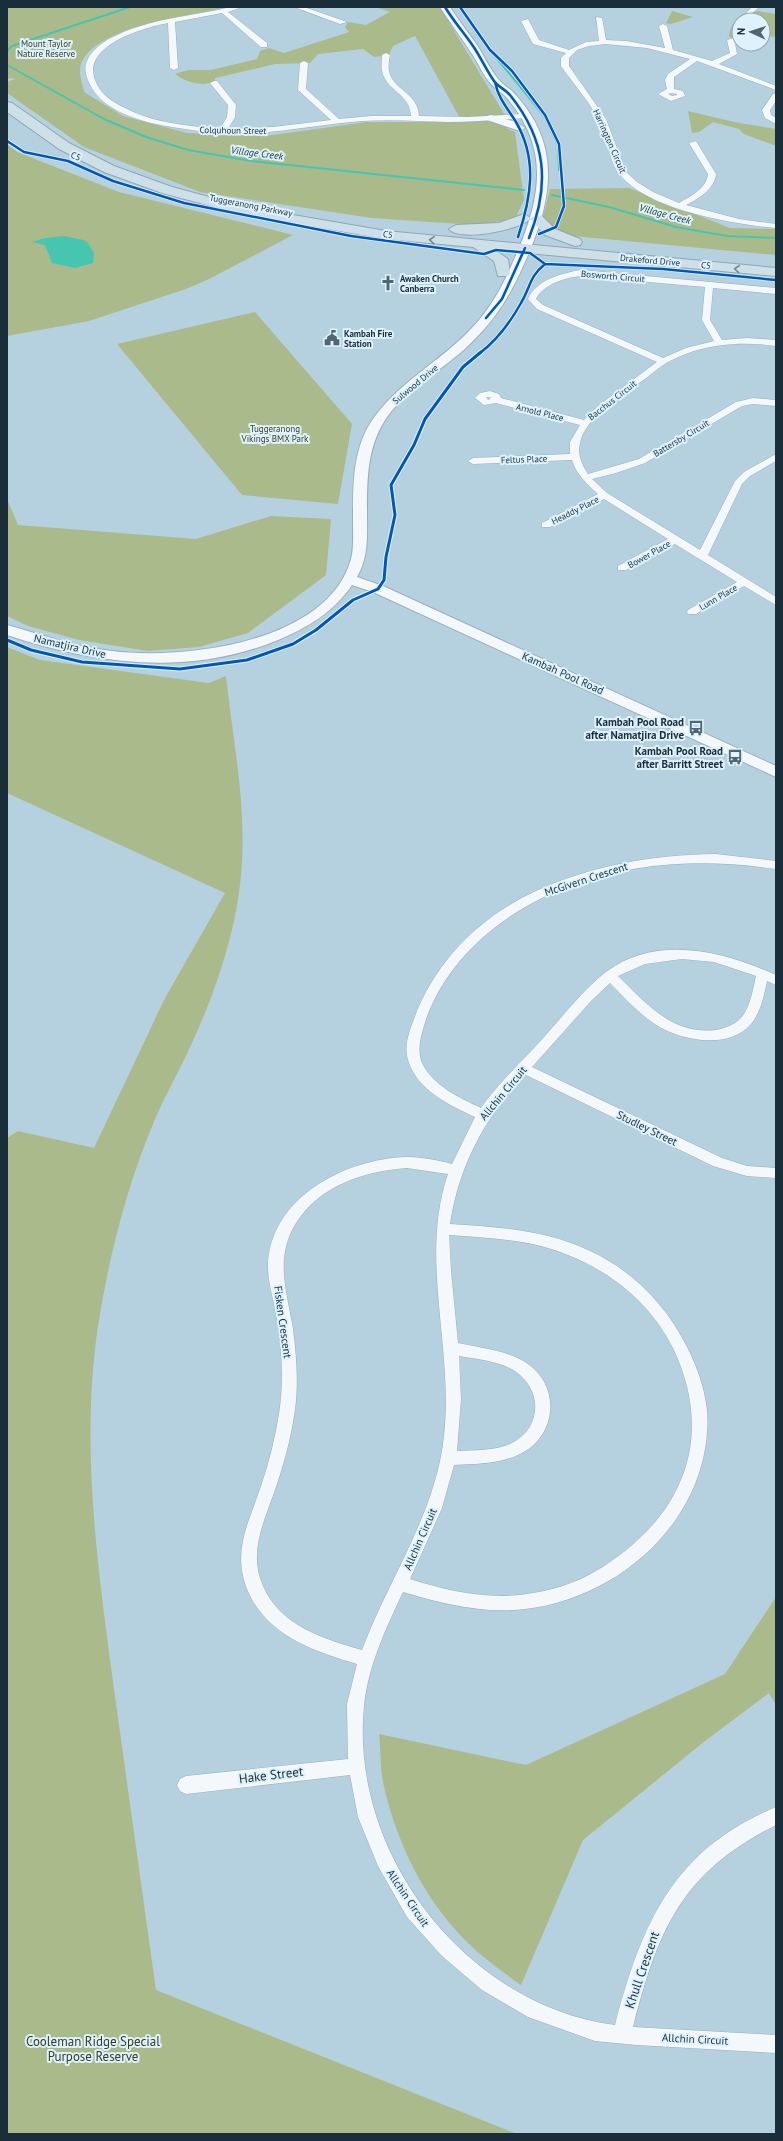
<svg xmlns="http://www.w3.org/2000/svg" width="783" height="2141" viewBox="0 0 783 2141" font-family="'PT Sans',sans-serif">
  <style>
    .green { fill: #aaba8b }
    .water { fill: #46c6b1 }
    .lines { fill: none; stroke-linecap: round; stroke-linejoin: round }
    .stream { stroke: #46c6b1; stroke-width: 2 }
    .street-casing { stroke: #9aafbb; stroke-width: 1 }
    .secondary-casing { stroke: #9aafbb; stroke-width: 2 }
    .highway-casing { stroke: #8ca7b5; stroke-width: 2 }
    .street { fill: #f4f8fa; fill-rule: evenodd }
    .secondary { fill: #f4f8fa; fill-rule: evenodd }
    .highway { fill: #cedfe8; fill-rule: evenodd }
    .cycleway-far1-casing { stroke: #def2fd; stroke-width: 4 }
    .cycleway-casing { stroke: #def2fd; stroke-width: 5 }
    .cycleway-far1 { stroke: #0057b8; stroke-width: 2.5 }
    .cycleway { stroke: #0057b8; stroke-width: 3 }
    .oneway { stroke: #748690 }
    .labels { text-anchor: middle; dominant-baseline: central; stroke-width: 4; stroke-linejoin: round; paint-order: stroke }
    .far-park-label { font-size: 9px; fill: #393b22; stroke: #def2fd }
    .far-street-label { font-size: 9px; fill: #1a2e39; stroke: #def2fd }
    .far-poi-label { font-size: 9px; font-weight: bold; fill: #1a2e39; stroke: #def2fd; text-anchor: start }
    .far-water-label { font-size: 10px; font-style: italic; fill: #17362d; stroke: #def2fd }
    .street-label { font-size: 11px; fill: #1a2e39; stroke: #def2fd }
    .poi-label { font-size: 11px; font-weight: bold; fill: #1a2e39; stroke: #def2fd; text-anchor: end }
    .near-street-label { font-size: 13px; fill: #1a2e39; stroke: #def2fd }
    .near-park-label { font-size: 13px; fill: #393b22; stroke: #def2fd }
  </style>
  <rect width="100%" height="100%" fill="#b5d1e0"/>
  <path class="green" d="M7,7H227C194,16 88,26 80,68C79,75 83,85 84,92L123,116L187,133L265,136L367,122H462L415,36L393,46L389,55L374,57L363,49L318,54L310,63L275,64L215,78L214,82C199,86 188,83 175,74L188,70H211L257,59L260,51L269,48L284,53L349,32L345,27L348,22L366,25L390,12L375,7H440L512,127L506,128L515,132L524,200L515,219L475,225L372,218L200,192L84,147L7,93V82L15,79L13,78L7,79Z
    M672,11L693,17L671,24L666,23Z
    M758,11L776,14V37L763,36V20H739V38L729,37C730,20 743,15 758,11Z
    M688,111L734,122L776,129V146L744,134L739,129L713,122L699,132L692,133Z
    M7,144L17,152L119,192L293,235L209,279L186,289L89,321L7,336Z
    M629,188L730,228L776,229V255L573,236L563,235L542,220L550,189Z
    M255,312L352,424L338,504L242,495L117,344Z
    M7,499L18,525L196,539L271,516L331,519L326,575L248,633L199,647L148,651L79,640L28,626L7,616Z
    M7,647L40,660L209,683L226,676C235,759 252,827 236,911C227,957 211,1002 191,1045C179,1072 164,1097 153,1124C126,1189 109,1257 98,1326C80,1447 98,1569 114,1689C128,1790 142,1890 156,1990L517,2134H7V1138L18,1131L94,1148L165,998L225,893L7,793Z
    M776,1597V1705L769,1693L705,1741L583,1840L521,1985C507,1975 493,1965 480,1954C429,1910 397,1847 383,1782C380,1767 381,1750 379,1734L526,1765L725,1674Z"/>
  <path class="water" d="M64,236L83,240L88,243L94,253L93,263L75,268L52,263L45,245L32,242L45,238Z"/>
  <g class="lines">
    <path class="stream" d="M459,7L481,39L545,117L558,145L559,170
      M7,51L12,46L130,7
      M7,65L104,119L146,137L188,150L251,161L524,190
      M552,195L609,207L676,227L727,236L776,238"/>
    <defs>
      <path id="street" d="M231,7H242L228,12L267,43V47H261L222,13L175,22L178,68L174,70L170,68L168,23C143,28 82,45 95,80C100,94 112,102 125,108C153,123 189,126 220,129L227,117L228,105L210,83L214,81H217L236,105L235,117L228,129L273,127L331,120L298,90L300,63L304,61L308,63L306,89L339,119L371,116H411C410,93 386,91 382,71C381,66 382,60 382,55L386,53L390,55C389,60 388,66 389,71C393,91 418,92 419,116L468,117L524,114L528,116L524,118C499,120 473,122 448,122C419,121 391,119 362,121C324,124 286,132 248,133C239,134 228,135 220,134C179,127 99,125 86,74C82,58 99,44 111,38C149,18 190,17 231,7Z
        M294,7H304L347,22L340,24Z
        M752,7H759L749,16H745V14Z
        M596,17L602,18L606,40L626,41L665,48L659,26L663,24L667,26L673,50L712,61L730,53L727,40L734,38L737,54L719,64L776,86V90L697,61L674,77V89L683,91L685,96L671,101L658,94L667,89L665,80L668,74L690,59L647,48L606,44L589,46L577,50L569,58V66L606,119L626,172L637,182L653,192L679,203C691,196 706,189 708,174L689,143L696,141L716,174C714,190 699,198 686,205L739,219L776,224V228C732,224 649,210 620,175C609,162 609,142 602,127C592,104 575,86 561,66V58L566,53L533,44L521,21L528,19L539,40L569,50L586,42L599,41ZM671,93L677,94V95L672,96L668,94Z
        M773,94H776V101L770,110L771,115L776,118V124L765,118L762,110Z
        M581,270L776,288V294L713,288L710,320L722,340L747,338L776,340V346C748,342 721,343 694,351C685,354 675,358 666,363C657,369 648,377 639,383C620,398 586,416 580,443C577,454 582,465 588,474L639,459L736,402L753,398L776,400V406L753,404L742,406L645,463L616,473L592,479L607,493L700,550L735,481L744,472L776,454V461L750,476L742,484L708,555L776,597V605L744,586L696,614H688L687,612L688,610L737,582L675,544L626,570H618V566L668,539L604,499L550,527H542V523L598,494C587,484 576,474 572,460L473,464L468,461L473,458L570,454V442L580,425L496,403L484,405L475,398L480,393L490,391L499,394L501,398L584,420L598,406L657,362L537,309L528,299C536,280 562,273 581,270ZM581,276L705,287L702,320L714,341L686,348L663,358L543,305L536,299C543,284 567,277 581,276ZM486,397H489L491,398L488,400Z
        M716,854L776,861V869C707,859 640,861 573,885C509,908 450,953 426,1019C422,1033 416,1049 422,1063C433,1086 460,1098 481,1108C500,1081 524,1060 545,1036C565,1014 583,990 606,972C656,934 724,951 776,975V985L767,981C764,995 761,1012 751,1024C729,1050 680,1041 655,1024C638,1013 624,997 610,983L591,1001L532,1067L722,1158L747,1166L776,1168V1178L747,1176L713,1166L524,1074C485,1118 459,1165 450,1224C498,1227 546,1230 590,1251C633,1271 666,1305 687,1347C700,1373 710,1403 707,1432C701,1526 615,1599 525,1609C484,1614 443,1604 403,1592C386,1628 368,1666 364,1706C349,1854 467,2006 615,2025C642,1923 673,1850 776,1807V1825C682,1872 658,1929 633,2027L776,2035V2053L637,2045L595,2041L528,2017L482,1990L442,1956L407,1917L378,1866L358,1817L350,1775L186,1794L180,1791L177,1785L180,1779L186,1776L348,1759L347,1704L357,1664C313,1651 266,1635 247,1589C232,1550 249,1523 261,1486C269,1463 275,1439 279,1414C284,1382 282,1350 277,1318C274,1301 268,1284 268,1266C270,1197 346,1159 406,1157C421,1157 437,1160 452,1164L475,1117C449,1105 417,1090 408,1060C404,1046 409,1032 414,1019C435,961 481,916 536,891C593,865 653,855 716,854ZM682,959L714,962L756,976C753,989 751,1003 744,1014C738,1024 726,1028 716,1030C672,1035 647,1004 618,976L645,964ZM407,1168L448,1174C419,1259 454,1348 444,1436C436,1513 389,1578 362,1650C324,1639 280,1626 263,1586C247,1551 266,1518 277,1484C286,1457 293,1429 296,1401C298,1377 296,1353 293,1329C287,1292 274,1258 296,1223C320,1185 365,1171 407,1168ZM449,1235C487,1238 527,1239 563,1253C609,1270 651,1303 673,1348C710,1425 692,1498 625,1551C593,1576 568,1588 527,1594C489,1600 447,1591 410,1579L442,1508L454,1465C476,1464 500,1464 520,1454C558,1436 561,1384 525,1362C505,1350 480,1348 458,1343L451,1271ZM459,1356C477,1359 499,1361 515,1371C543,1390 542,1428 512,1443C496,1451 475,1450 457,1451L461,1399Z"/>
      <path id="secondary" d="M440,7H450C458,20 468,32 477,45C484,56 490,69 498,79C502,84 509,88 513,92C559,141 554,190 531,248C514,288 502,312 471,343C443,371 400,391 381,427C367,453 367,483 367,512C367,535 369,556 357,577L383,586L776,766V777L373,592L352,585C334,612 307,628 278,640C189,677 95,664 7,635V625C43,635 74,647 112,651C184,660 328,643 351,559C354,547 353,535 353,523C353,489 352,451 371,422C396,384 438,363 469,331C493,307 506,279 519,248C542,193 548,146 507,98C503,93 496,90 492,85C483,76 479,64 472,54C462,38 450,23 440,7Z
        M491,115L516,122L525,128L520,131L487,120L486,118L487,116Z"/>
      <path id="highway" d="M7,102L12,103L69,143L114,166L172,187L246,207L386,231L776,268V276L495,250L508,259L510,273L508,276H498L494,261L473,247L386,239L245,215L162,193L104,172L59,149L7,112Z
        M524,214L531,218L537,215L542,216L555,229L580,239L582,242L580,245L575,246L545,235L530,219C520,230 458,242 449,229L456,225L499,223Z"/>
    </defs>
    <use href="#street" class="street-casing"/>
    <use href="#secondary" class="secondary-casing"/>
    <use href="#highway" class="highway-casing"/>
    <use href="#street" class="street"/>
    <use href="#secondary" class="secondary"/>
    <use href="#highway" class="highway"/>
    <defs>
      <path id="cycleway-far1" d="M445,7C454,22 466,35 475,49C482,60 487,71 494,81C498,87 505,89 510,95C547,141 550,185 529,238
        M460,7L490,50L512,71L545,115L559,144L564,206L556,227L539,234
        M495,82C498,98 508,109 516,122C538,160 531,198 518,237
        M7,141L24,152L68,161L113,181L184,203L351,236L484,254L496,250L530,253L545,264L663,269L776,280
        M486,318L502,299L525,248
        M480,353C497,340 511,321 521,303C531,286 529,277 545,264"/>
      <path id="cycleway" d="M7,640L31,650L82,662L180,669L247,660L293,644L316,630L353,600L378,589L384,580L386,557L395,515L391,485L414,445L425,419L463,367L481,352"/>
    </defs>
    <use href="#cycleway-far1" class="cycleway-far1-casing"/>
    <use href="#cycleway" class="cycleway-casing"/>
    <use href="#cycleway-far1" class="cycleway-far1"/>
    <use href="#cycleway" class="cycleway"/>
  </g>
  <defs><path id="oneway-chevron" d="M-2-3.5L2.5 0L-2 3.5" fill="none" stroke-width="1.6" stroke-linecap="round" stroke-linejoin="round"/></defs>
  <g class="oneway">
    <use href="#oneway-chevron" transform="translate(432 240) rotate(-175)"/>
    <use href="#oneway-chevron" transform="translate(737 269) rotate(-175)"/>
  </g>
  <defs>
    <symbol id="church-bare" viewBox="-9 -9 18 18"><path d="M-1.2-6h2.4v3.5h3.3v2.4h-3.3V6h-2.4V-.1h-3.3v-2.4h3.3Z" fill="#506773" stroke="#def2fd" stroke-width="2.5" paint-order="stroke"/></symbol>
    <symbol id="civic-bare" viewBox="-9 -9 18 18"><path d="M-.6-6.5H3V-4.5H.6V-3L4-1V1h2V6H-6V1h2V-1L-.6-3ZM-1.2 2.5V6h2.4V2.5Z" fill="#506773" stroke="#def2fd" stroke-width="2.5" paint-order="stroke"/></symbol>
    <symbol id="bus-bare" viewBox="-9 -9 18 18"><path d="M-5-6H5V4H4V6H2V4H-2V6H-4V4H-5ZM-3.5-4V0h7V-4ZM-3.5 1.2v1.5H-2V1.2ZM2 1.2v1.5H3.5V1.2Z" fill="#506773" stroke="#def2fd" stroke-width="2.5" paint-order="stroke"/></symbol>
  </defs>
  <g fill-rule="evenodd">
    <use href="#church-bare" x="377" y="272" width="22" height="22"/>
    <use href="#civic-bare" x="321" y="327" width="22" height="22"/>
    <use href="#bus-bare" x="685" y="717" width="22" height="22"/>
    <use href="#bus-bare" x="724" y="746" width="22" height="22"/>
  </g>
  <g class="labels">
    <g class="far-park-label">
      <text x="46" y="43">Mount Taylor<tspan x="46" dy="10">Nature Reserve</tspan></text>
      <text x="275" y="428">Tuggeranong<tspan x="275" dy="10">Vikings BMX Park</tspan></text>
    </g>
    <g class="far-street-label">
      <text transform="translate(233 130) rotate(1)">Colquhoun Street</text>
      <text transform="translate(610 141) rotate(66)">Harrington Circuit</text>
      <text transform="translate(76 156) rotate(22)">C5</text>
      <text transform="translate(251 205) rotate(11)">Tuggeranong Parkway</text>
      <text transform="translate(388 234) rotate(9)">C5</text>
      <text transform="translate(650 260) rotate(5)">Drakeford Drive</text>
      <text transform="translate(706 265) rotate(5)">C5</text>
      <text transform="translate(613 276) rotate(5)">Bosworth Circuit</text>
      <text transform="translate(415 384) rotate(-40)">Sulwood Drive</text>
      <text transform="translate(612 400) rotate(-38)">Bacchus Circuit</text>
      <text transform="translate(540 412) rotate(14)">Arnold Place</text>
      <text transform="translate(681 438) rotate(-31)">Battersby Circuit</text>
      <text transform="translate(524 459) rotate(-2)">Feltus Place</text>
      <text transform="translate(575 510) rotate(-27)">Headdy Place</text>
      <text transform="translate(649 554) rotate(-29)">Bower Place</text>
      <text transform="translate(718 597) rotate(-30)">Lunn Place</text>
    </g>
    <g class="far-poi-label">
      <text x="400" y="278">Awaken Church<tspan x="400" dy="10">Canberra</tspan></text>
      <text x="344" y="333">Kambah Fire<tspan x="344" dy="10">Station</tspan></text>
    </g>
    <g class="far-water-label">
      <text transform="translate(257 153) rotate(7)">Village Creek</text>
      <text transform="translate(665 214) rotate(15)">Village Creek</text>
    </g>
    <g class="street-label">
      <text transform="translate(70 646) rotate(13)">Namatjira Drive</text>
      <text transform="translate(563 673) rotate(24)">Kambah Pool Road</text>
      <text transform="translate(586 879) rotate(-18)">McGivern Crescent</text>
      <text transform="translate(503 1093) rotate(-50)">Allchin Circuit</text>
      <text transform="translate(647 1128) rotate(26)">Studley Street</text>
      <text transform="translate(283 1322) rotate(82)">Fisken Crescent</text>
      <text transform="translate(420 1539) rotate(-66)">Allchin Circuit</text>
      <text transform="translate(408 1898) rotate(56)">Allchin Circuit</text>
      <text transform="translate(695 2039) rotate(3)">Allchin Circuit</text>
    </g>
    <g class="poi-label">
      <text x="684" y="722">Kambah Pool Road<tspan x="684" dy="13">after Namatjira Drive</tspan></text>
      <text x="723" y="751">Kambah Pool Road<tspan x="723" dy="13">after Barritt Street</tspan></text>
    </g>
    <g class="near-street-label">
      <text transform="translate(271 1775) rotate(-7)">Hake Street</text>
      <text transform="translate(642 1970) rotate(-71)">Khull Crescent</text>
    </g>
    <g class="near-park-label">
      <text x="93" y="2041">Cooleman Ridge Special<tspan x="93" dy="15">Purpose Reserve</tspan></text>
    </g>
  </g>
  <rect width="783" height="2141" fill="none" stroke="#1a2e39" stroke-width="16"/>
  <g transform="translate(751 32) rotate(273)"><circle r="19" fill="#def2fd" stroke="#90a4af"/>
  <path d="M0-3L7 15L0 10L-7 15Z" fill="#506773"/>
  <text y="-6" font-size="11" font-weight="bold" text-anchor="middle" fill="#1a2e39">N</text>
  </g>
</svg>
